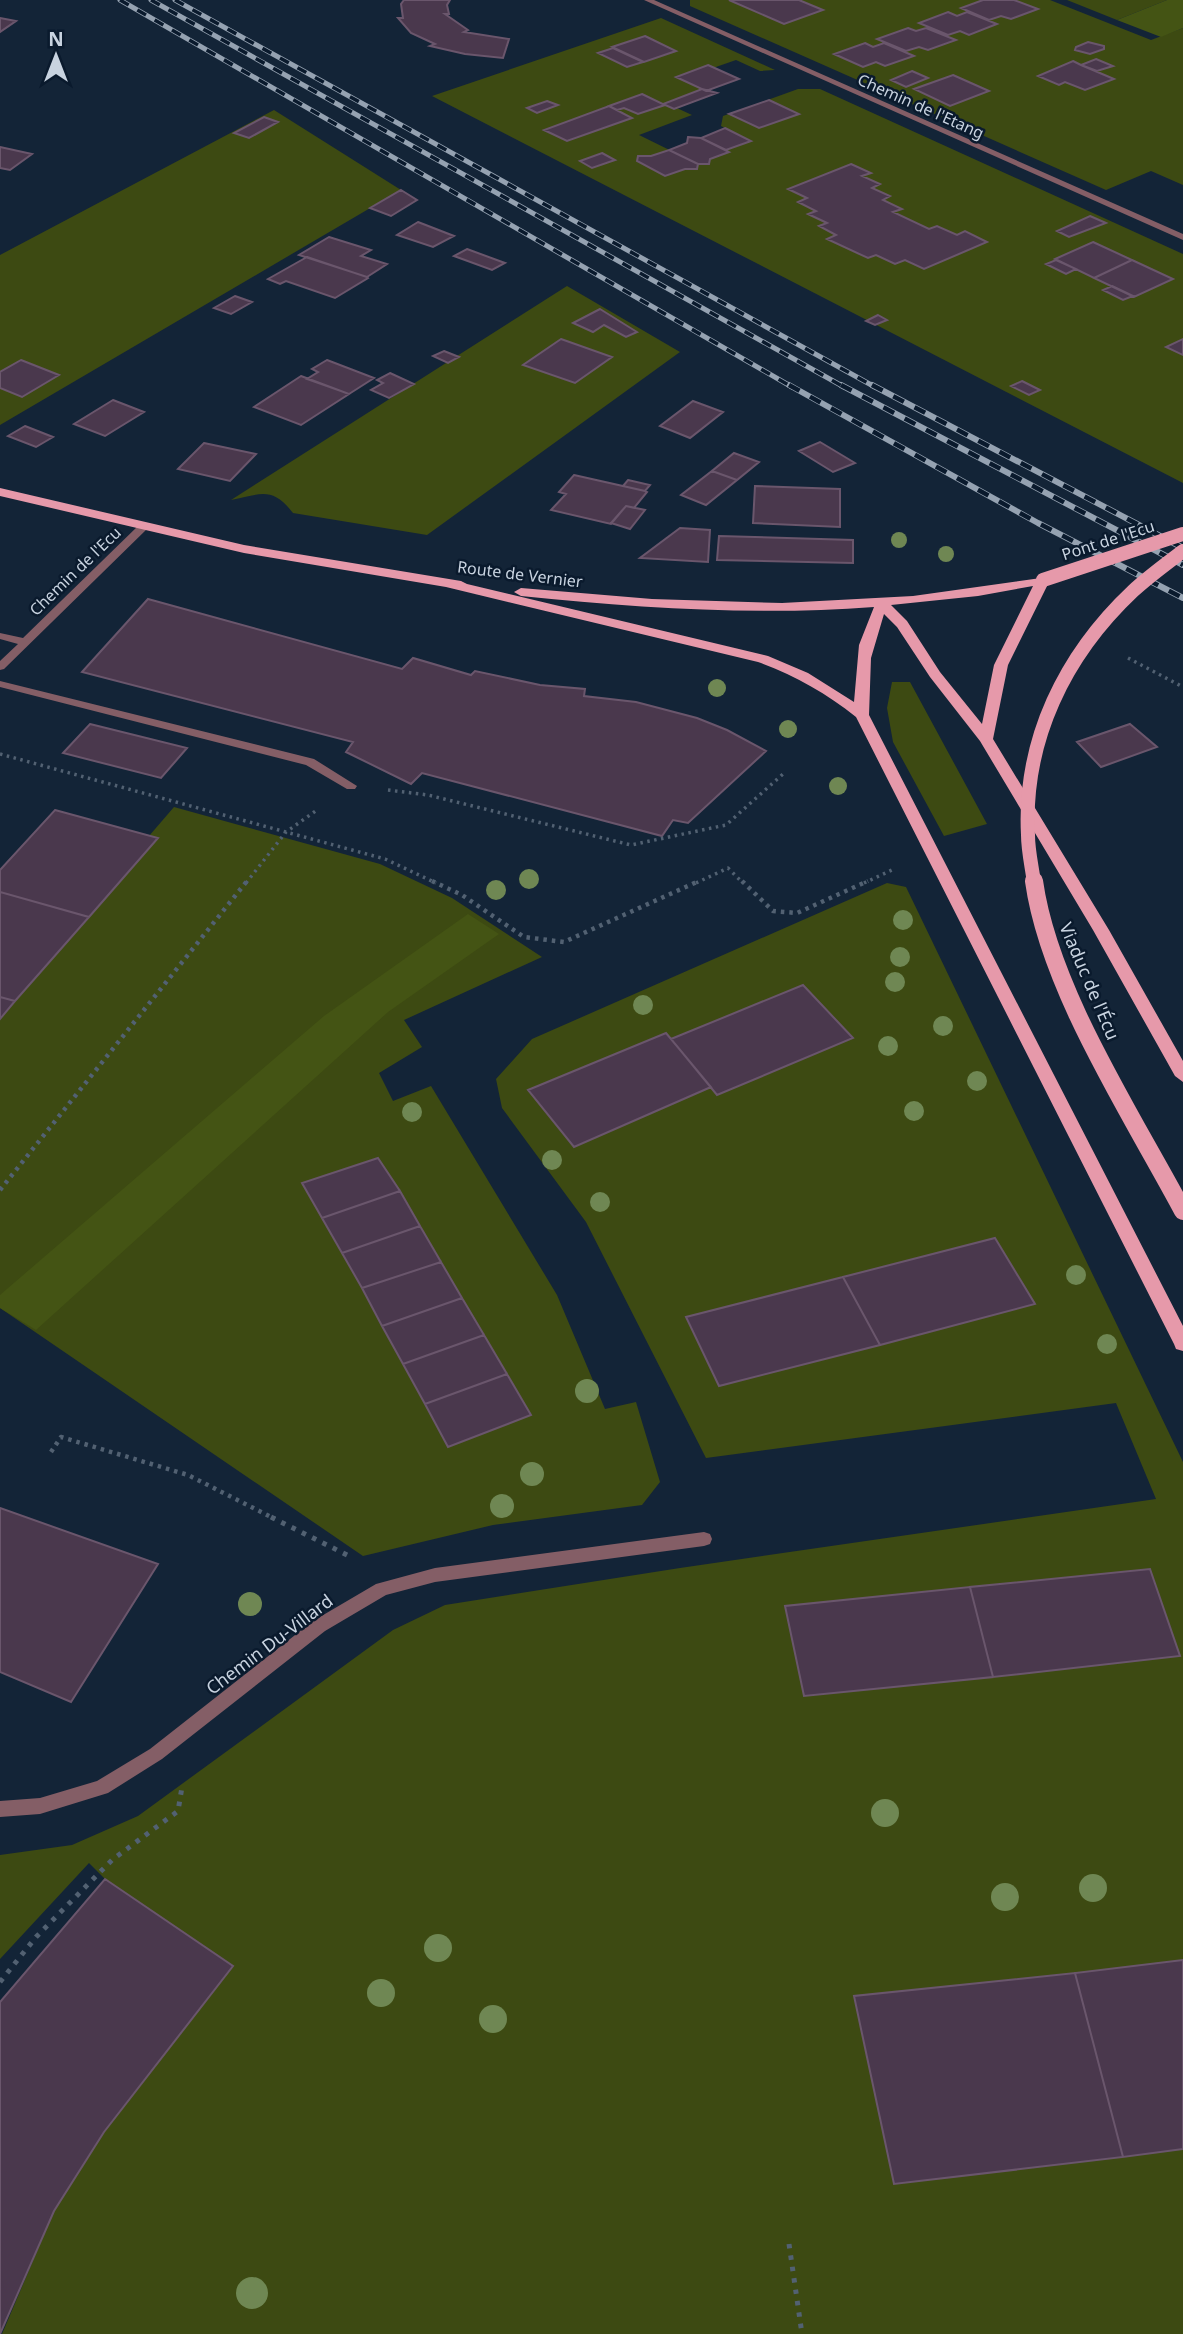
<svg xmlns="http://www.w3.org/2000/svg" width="1183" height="2334" viewBox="0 0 1183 2334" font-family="'Noto Sans',sans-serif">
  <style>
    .green { fill: #3d4a12 }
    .forest { fill: #445414 }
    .building { fill: #4a384d; stroke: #6a566c; stroke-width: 2 }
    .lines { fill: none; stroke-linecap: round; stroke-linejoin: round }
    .path-far2 { stroke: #526172; stroke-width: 3.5; stroke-dasharray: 2.5 4.5; stroke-linecap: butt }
    .path-far1 { stroke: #526172; stroke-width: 4.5; stroke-dasharray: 3.5 5; stroke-linecap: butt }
    .path { stroke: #526172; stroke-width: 5; stroke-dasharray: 4.5 7; stroke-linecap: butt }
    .lane { fill: #845e66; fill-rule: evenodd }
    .street { fill: #845e66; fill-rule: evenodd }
    .primary { fill: #e699aa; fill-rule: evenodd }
    .rail-far1-casing { stroke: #95a2b1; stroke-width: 5 }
    .rail-casing { stroke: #95a2b1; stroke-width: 6 }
    .rail-far1 { stroke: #0a1a2d; stroke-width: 3.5; stroke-dasharray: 10; stroke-linecap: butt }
    .rail { stroke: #0a1a2d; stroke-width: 4.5; stroke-dasharray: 12; stroke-linecap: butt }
    .primary-bridge-far1 { stroke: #e699aa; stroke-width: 14 }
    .primary-bridge { stroke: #e699aa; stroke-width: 18 }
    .tree { fill: #6f8753 }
    .labels { text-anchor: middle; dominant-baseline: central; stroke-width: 5; stroke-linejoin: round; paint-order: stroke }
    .far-street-label { font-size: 16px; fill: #c8d3e0; stroke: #0a1a2d }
    .street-label { font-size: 18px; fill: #c8d3e0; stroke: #0a1a2d }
  </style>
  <rect width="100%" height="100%" fill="#132437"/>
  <path class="green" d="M690,0H1050L1151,40L1183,28V185L1151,171L1106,190L690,6Z
    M1067,0H1167L1117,20Z
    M661,18L775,70L760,71L736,60L713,68L708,65L677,77L702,89L666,103L692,115L639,135L698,164H709L710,159L728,152L726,150L750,141L721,126L723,116L798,89H820L1183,254V483L432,96Z
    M274,110L401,190L0,425V255Z
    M567,286L680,352L427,535L293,513C272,486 261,494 231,500Z
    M892,682H910L987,824L944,836L893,742L887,708Z
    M174,807L380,864L452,898L542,957L404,1020L422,1047L379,1073L393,1101L431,1086L557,1295L605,1409L636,1402L660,1482L642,1505L493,1525L363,1556L0,1308V1019L157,839L149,836Z
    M887,883L906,887L1183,1462V2334H2L54,2211L104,2132L233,1966L105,1879L89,1863L0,1959V1855L72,1845L138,1816L393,1630L445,1605L680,1568L1156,1499L1116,1403L706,1458L586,1222L502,1108L496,1079L532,1039Z"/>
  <path class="forest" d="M1167,0H1183V28L1161,37L1117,20Z
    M468,914L499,934L388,1012L36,1330L0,1308V1295L324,1016Z"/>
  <path class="building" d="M404,0H450L447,5L449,14H445L468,30L464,32L509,39L503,58L465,54L430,46L435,44L411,33L398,18H403L401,4Z
    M729,0H799L823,10L784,24Z
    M983,0H1014L1038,9L1011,19L1001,16L989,20L961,8Z
    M948,12L957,16L967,12L997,24L969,35L960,31L948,35L919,23Z
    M0,18L16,21L0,32Z
    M908,28L916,31L926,28L956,40L928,50L919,47L906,51L877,39Z
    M645,36L676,51L644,62L612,47Z
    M1088,42L1104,46V49L1090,54L1075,50L1076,47Z
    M865,43L873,47L884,43L914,56L885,66L876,62L863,67L834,54Z
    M613,48L643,62L627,67L598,53Z
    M1096,59L1113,66L1097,71L1081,65Z
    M1073,61L1081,65L1114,79L1085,90L1065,82L1059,85L1038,76Z
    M708,65L739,79L706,91L676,77Z
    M912,71L928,78L906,87L891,80Z
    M953,75L989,91L950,106L914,89Z
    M702,89L717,93L674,109L663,104Z
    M642,94L665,105L638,114L624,108L617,110L609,106Z
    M769,100L799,114L759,128L729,114Z
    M547,101L558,105L537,113L527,108Z
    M609,106L632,118L567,141L544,130Z
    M264,117L278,122L249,138L234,133Z
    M725,128L751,141L726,150L701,138Z
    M688,137L701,138L729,152L710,159L709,164H698L669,150L687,143Z
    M0,147L32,154L10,170L0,168Z
    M669,150L698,164L697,169H685L665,176L637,161L638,156H651Z
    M602,153L615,160L592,168L580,161Z
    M851,164L871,173L862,176L880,184L872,188L890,196L883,200L902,209L893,212L929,229L937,226L957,235L965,231L987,242L924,269L905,260L895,264L876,255L868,258L827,239L836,235L819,226L827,223L808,214L816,211L798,202L807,198L788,189Z
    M401,190L417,200L391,216L370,208Z
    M1090,216L1106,223L1069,237L1057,231Z
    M418,222L454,236L433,247L397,235Z
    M329,237L371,250L361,256L387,264L367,277L299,255Z
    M1093,242L1132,260L1094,278L1055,259Z
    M467,249L505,263L492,270L454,256Z
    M307,257L367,277L368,278L335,298L286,281L280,284L268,279Z
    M1056,260L1076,269L1066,274L1046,264Z
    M1132,260L1173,279L1134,297L1094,278Z
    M1112,286L1133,296L1123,300L1103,290Z
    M235,296L252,302L231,314L214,308Z
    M600,309L637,332L626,337L604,325L593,332L573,323Z
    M878,315L887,320L875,325L866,321Z
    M561,339L612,357L575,383L523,365Z
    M1183,339V355L1166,347Z
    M444,351L459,357L448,363L433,356Z
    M21,360L59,375L22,397L0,388V372Z
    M327,360L374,378L349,394L307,379L318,372L312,369Z
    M390,373L414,384L389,398L371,390L383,383L377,380Z
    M301,376L349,394L301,425L254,407Z
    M1022,381L1040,390L1029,395L1011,386Z
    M113,400L144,412L105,436L74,424Z
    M693,401L723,412L690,438L660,426Z
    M25,426L53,437L36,447L8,436Z
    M820,442L855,463L833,472L799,451Z
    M204,443L256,454L230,481L178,469Z
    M734,453L759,462L737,480L712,471Z
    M712,471L737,480L706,505L681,495Z
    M574,475L645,491L647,492L634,508L626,506L611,524L551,510L566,494L559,492Z
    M628,480L650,485L645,491L623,486Z
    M755,486L840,489V527L753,523Z
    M626,506L645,510L630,529L611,523Z
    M680,528L710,530L708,562L640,558Z
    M719,536L853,540V563L717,560Z
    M148,599L402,669L413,658L471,675L475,671L540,685L585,689L584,696L636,702L697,718L727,730L766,751L688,823L673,820L662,836L422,773L411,784L346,752L353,742L82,672Z
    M90,724L187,748L161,778L63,753Z
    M1130,724L1157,747L1101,767L1077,742Z
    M55,810L158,838L89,917L0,892V870Z
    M0,892L89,917L15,1001L0,997Z
    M803,985L853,1038L717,1095L671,1039Z
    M0,997L15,1001L0,1019Z
    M666,1033L711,1087L574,1147L528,1090Z
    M378,1158L400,1191L322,1218L302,1183Z
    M400,1191L420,1226L342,1253L322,1218Z
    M420,1226L441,1262L362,1288L342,1253Z
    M995,1238L1035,1304L880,1345L843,1277Z
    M441,1262L462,1298L382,1326L362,1288Z
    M843,1277L880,1345L719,1386L686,1317Z
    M462,1298L484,1335L403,1364L382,1326Z
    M484,1335L507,1374L425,1404L403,1364Z
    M507,1374L531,1415L448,1447L425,1404Z
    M0,1508L158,1564L71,1702L0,1672Z
    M1150,1569L1180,1656L993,1677L970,1587Z
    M970,1587L993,1677L804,1696L785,1606Z
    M105,1879L233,1966L104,2132L54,2211L0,2334V2002Z
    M1183,1960V2149L1123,2157L1075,1973Z
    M1075,1973L1123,2157L894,2184L854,1996Z"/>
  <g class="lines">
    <path class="path-far2" d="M1128,658L1183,687
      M0,754L385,859L436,883
      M388,790L428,795L631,845L726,825L783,774
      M246,883L286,832L317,810
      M696,883L728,868L743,883
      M864,883L894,869"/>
    <path class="path-far1" d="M432,881L462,895L524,937L564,942L699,881
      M742,881L773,911L797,913L868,881
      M0,1190L247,881
      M51,1452L61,1437L188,1475L275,1519"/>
    <path class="path" d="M271,1517L353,1558
      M0,1982L36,1937L112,1860L178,1811L182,1787
      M789,2244L802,2334"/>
    <path class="lane" d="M0,681L314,759L357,786L355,789H347L306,765L0,687Z"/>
    <path class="street" d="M644,0H654L1183,234V240Z
      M143,524L148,527L147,529L4,669L0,670V661L18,644L0,639V633L23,638L139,525Z
      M704,1532L710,1534L712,1539L710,1544L704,1546L435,1582L386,1595L325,1631L162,1759L108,1793L40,1814L0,1817V1801L40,1798L97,1781L150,1749L313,1621L376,1584L435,1568Z"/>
    <path class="primary" d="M0,488L244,545L461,581L467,584L768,656L808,673L854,702L859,645L874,607C756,616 638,608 521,596L514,592L521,588L652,599L782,603L913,596L1048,577L1050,580L1008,665L993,739L1109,930L1183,1061V1082L1175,1076L1093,930L980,741L930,677L897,627L884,614L871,658L869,715L1183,1326V1351L1176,1349L1174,1344L856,717C826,693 794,675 758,662L446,587L244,553L0,496ZM1033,586L994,665L982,724L940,672L907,621L891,605L978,596Z"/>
    <defs>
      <path id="rail-far1" d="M120,0L792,387
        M151,0L844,387
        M175,0L875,387"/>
      <path id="rail" d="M789,385L1038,523L1183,598
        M841,385L1183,565
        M872,385L1183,548"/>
    </defs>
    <use href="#rail-far1" class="rail-far1-casing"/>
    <use href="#rail" class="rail-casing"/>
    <use href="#rail-far1" class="rail-far1"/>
    <use href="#rail" class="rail"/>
    <path class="primary-bridge-far1" d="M1043,580L1183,534
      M1034,883C1032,867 1028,851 1028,835C1023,740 1065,655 1133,591C1148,577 1166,564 1183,551"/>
    <path class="primary-bridge" d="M1034,881C1049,989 1132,1115 1183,1211"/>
  </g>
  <g class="tree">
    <circle cx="899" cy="540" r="8"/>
    <circle cx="946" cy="554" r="8"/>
    <circle cx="717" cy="688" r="9"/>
    <circle cx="788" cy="729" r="9"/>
    <circle cx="838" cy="786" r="9"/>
    <circle cx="529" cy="879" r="10"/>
    <circle cx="496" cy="890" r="10"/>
    <circle cx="903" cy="920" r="10"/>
    <circle cx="900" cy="957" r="10"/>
    <circle cx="895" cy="982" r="10"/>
    <circle cx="643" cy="1005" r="10"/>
    <circle cx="943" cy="1026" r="10"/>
    <circle cx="888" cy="1046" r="10"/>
    <circle cx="977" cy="1081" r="10"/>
    <circle cx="914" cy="1111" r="10"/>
    <circle cx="412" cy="1112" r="10"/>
    <circle cx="552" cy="1160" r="10"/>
    <circle cx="600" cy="1202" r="10"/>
    <circle cx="1076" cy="1275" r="10"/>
    <circle cx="1107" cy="1344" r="10"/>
    <circle cx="587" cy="1391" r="12"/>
    <circle cx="532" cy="1474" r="12"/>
    <circle cx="502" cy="1506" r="12"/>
    <circle cx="250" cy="1604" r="12"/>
    <circle cx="885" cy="1813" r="14"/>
    <circle cx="1093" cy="1888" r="14"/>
    <circle cx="1005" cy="1897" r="14"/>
    <circle cx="438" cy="1948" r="14"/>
    <circle cx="381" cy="1993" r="14"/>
    <circle cx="493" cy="2019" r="14"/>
    <circle cx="252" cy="2293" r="16"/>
  </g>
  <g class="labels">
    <g class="far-street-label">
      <text transform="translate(921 106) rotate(24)">Chemin de l'Etang</text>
      <text transform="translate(1108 540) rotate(-18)">Pont de l'Ecu</text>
      <text transform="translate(75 571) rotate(-44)">Chemin de l'Ecu</text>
      <text transform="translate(520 574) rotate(7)">Route de Vernier</text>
    </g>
    <g class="street-label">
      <text transform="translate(1090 981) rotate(67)">Viaduc de l'Écu</text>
      <text transform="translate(269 1644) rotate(-37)">Chemin Du-Villard</text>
    </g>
  </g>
  <g transform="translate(56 56)" stroke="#0a1a2d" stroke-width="5" paint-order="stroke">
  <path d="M0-5L12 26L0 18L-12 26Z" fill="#c8d3e0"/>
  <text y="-10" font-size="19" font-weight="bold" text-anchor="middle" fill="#c8d3e0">N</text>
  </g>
</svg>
